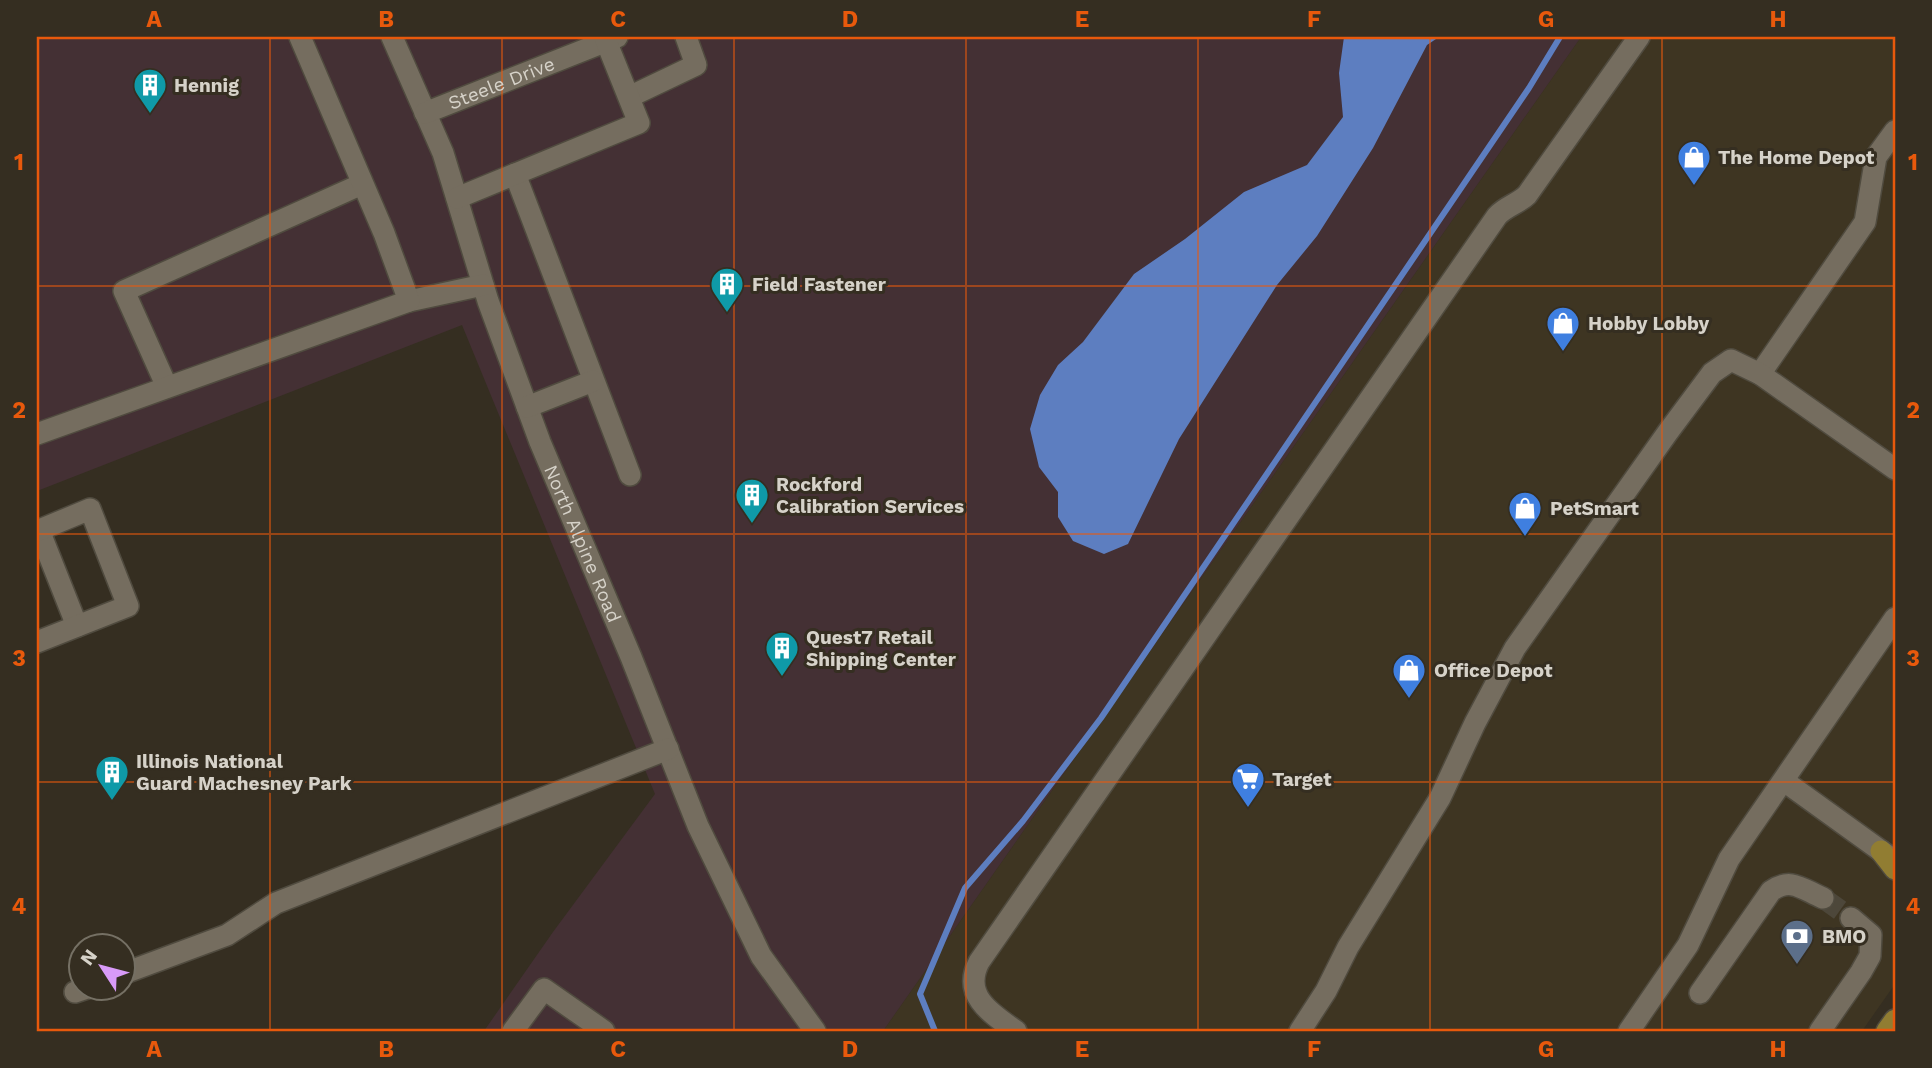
<svg xmlns="http://www.w3.org/2000/svg" width="1932" height="1068" viewBox="0 0 1932 1068" font-family="'Work Sans',sans-serif">
  <style>
    .built { fill: #3e3522 }
    .industrial { fill: #443034 }
    .water { fill: #5d7ec0 }
    .lines { fill: none; stroke-linecap: round; stroke-linejoin: round }
    .stream { stroke: #5d7ec0; stroke-width: 6 }
    .minor-tunnel { stroke: #4d473a; stroke-width: 21; stroke-dasharray: 21 10; stroke-linecap: butt }
    .minor-casing { stroke: #504b3f; stroke-width: 24 }
    .major-casing { stroke: #504b3f; stroke-width: 24 }
    .minor { stroke: #756d5f; stroke-width: 21 }
    .major { stroke: #917d32; stroke-width: 21 }
    .grid { fill: none; stroke: #e8590c; stroke-width: 2; stroke-opacity: 0.55 }
    .labels { text-anchor: middle; dominant-baseline: central; stroke-width: 6; stroke-linejoin: round; paint-order: stroke }
    .street-label { font-size: 19px; fill: #d6d2c9; stroke: #352e21 }
    .poi-label { font-size: 19px; font-weight: bold; fill: #d6d2c9; stroke: #352e21; text-anchor: start }
    .neatline { fill: none; stroke: #e8590c; stroke-width: 2.5 }
    .grid-label { font-size: 23px; text-anchor: middle; font-weight: bold; fill: #e8590c }
  </style>
  <rect width="100%" height="100%" fill="#352e21"/>
  <path class="built" d="M1581,37H1895V984L1862,1031H883Z"/>
  <path class="industrial" d="M37,37H1581L883,1031H484L553,932L655,794L462,325L37,491Z"/>
  <path class="water" d="M1344,37H1439L1427,45L1373,148L1317,236L1277,285L1179,439L1128,544L1104,554L1073,541L1058,517V492L1039,467L1030,429L1040,395L1058,365L1083,342L1134,274L1185,239L1244,192L1307,165L1343,117L1339,73Z"/>
  <g class="lines">
    <path class="stream" d="M935,1031L920,994L965,888L1023,821L1101,718L1529,88L1560,37"/>
    <path class="minor-tunnel" d="M1823,898L1851,918"/>
    <defs>
      <g id="minor">
        <path id="s1" d="M392,37L443,153L488,301L540,442L631,657L698,826L761,956L815,1031"/>
        <path d="M629,97L696,65L686,37"/>
        <path id="s2" d="M425,113L617,37"/>
        <path d="M515,174L630,475"/>
        <path d="M457,198L639,123L606,41"/>
        <path d="M409,301L483,285"/>
        <path d="M1760,374L1865,222L1876,157L1895,131"/>
        <path d="M167,387L124,291L362,184"/>
        <path d="M527,407L593,381"/>
        <path d="M37,434L409,301L384,233L300,37"/>
        <path d="M39,530L77,626"/>
        <path d="M37,531L90,509L128,606L37,642"/>
        <path d="M1784,781L1895,861"/>
        <path d="M122,974L227,935L276,903L668,749"/>
        <path d="M75,992L87,988"/>
        <path d="M1700,993L1771,891C1791,877 1802,889 1823,898"/>
        <path d="M513,1031L544,989L604,1031"/>
        <path d="M1016,1031C990,1013 962,995 979,962L1497,216C1506,206 1518,204 1527,195L1639,37"/>
        <path d="M1300,1031L1326,991L1348,947L1440,798L1475,723L1515,648L1668,432L1712,373L1731,360L1760,374L1895,469"/>
        <path d="M1629,1031L1688,945L1729,859L1895,618"/>
        <path d="M1820,1031L1861,972L1870,956L1871,935L1851,918"/>
      </g>
      <path id="major" d="M1881,851L1895,869
        M1887,1031L1895,1020"/>
    </defs>
    <use href="#minor" class="minor-casing"/>
    <use href="#major" class="major-casing"/>
    <use href="#minor" class="minor"/>
    <use href="#major" class="major"/>
  </g>
  <path class="grid" d="M270,37V1031M502,37V1031M734,37V1031M966,37V1031M1198,37V1031M1430,37V1031M1662,37V1031M37,286H1895M37,534H1895M37,782H1895"/>
  <defs>
    <symbol id="building-pin" viewBox="-11 -11 22 30"><path d="M0 17L-7.5 6A9.5 9.5 0 1 1 7.5 6Z" fill="#0f9aa8" stroke="#352e21"/><path d="M-4-6H4V6H1V3H-1V6H-4ZM-2.5-4.3h1.7v1.8h-1.7ZM.8-4.3h1.7v1.8H.8ZM-2.5-1h1.7V.8h-1.7ZM.8-1h1.7V.8H.8Z" fill="#fff"/></symbol>
    <symbol id="shop-pin" viewBox="-11 -11 22 30"><path d="M0 17L-7.5 6A9.5 9.5 0 1 1 7.5 6Z" fill="#3f7fe0" stroke="#352e21"/><path d="M-5-2.5h2.3a2.7 3.5 0 0 1 5.4 0H5L5.5 6h-11ZM-1.5-2.5h3a1.5 2.3 0 0 0-3 0Z" fill="#fff"/></symbol>
    <symbol id="supermarket-pin" viewBox="-11 -11 22 30"><path d="M0 17L-7.5 6A9.5 9.5 0 1 1 7.5 6Z" fill="#3f7fe0" stroke="#352e21"/><path d="M-6-5.5h2.5l.6 2H6L4.5 2H-2.5L-4.4-4H-6ZM-1.5 3.2a1.3 1.3 0 1 0 .1 0ZM3 3.2a1.3 1.3 0 1 0 .1 0Z" fill="#fff"/></symbol>
    <symbol id="bank-pin" viewBox="-11 -11 22 30"><path d="M0 17L-7.5 6A9.5 9.5 0 1 1 7.5 6Z" fill="#5c6f8a" stroke="#352e21"/><path d="M-6-4H6V4H-6ZM0-2.3a2.3 2.3 0 1 0 0 4.6a2.3 2.3 0 1 0 0-4.6Z" fill="#fff"/></symbol>
  </defs>
  <g fill-rule="evenodd">
    <use href="#building-pin" x="131" y="66" width="38" height="52"/>
    <use href="#shop-pin" x="1675" y="138" width="38" height="52"/>
    <use href="#building-pin" x="708" y="265" width="38" height="52"/>
    <use href="#shop-pin" x="1544" y="304" width="38" height="52"/>
    <use href="#building-pin" x="733" y="476" width="38" height="52"/>
    <use href="#shop-pin" x="1506" y="489" width="38" height="52"/>
    <use href="#building-pin" x="763" y="629" width="38" height="52"/>
    <use href="#shop-pin" x="1390" y="651" width="38" height="52"/>
    <use href="#building-pin" x="93" y="753" width="38" height="52"/>
    <use href="#supermarket-pin" x="1229" y="760" width="38" height="52"/>
    <use href="#bank-pin" x="1778" y="917" width="38" height="52"/>
  </g>
  <g class="labels">
    <g class="street-label">
      <text stroke="none"><textPath href="#s2" startOffset="82">Steele Drive</textPath></text>
      <text stroke="none"><textPath href="#s1" startOffset="542">North Alpine Road</textPath></text>
    </g>
    <g class="poi-label">
      <text x="174" y="85">Hennig</text>
      <text x="1718" y="157">The Home Depot</text>
      <text x="752" y="284">Field Fastener</text>
      <text x="1588" y="323">Hobby Lobby</text>
      <text x="776" y="484">Rockford<tspan x="776" dy="22">Calibration Services</tspan></text>
      <text x="1550" y="508">PetSmart</text>
      <text x="806" y="637">Quest7 Retail<tspan x="806" dy="22">Shipping Center</tspan></text>
      <text x="1434" y="670">Office Depot</text>
      <text x="136" y="761">Illinois National<tspan x="136" dy="22">Guard Machesney Park</tspan></text>
      <text x="1272" y="779">Target</text>
      <text x="1822" y="936">BMO</text>
    </g>
  </g>
  <rect width="1932" height="1068" fill="none" stroke="#352e21" stroke-width="77"/>
  <g transform="translate(102 967) rotate(306)"><circle r="33" fill="#352e21" stroke="#757064" stroke-width="2"/>
  <path d="M0-5L12 26L0 18L-12 26Z" fill="#d89af8"/>
  <text y="-10" font-size="19" font-weight="bold" text-anchor="middle" fill="#d6d2c9">N</text>
  </g>
  <rect x="38" y="38" width="1856" height="992" class="neatline"/>
  <g class="grid-label">
    <text x="154" y="27">A</text>
    <text x="386" y="27">B</text>
    <text x="618" y="27">C</text>
    <text x="850" y="27">D</text>
    <text x="1082" y="27">E</text>
    <text x="1314" y="27">F</text>
    <text x="1546" y="27">G</text>
    <text x="1778" y="27">H</text>
    <text x="19" y="170">1</text>
    <text x="1913" y="170">1</text>
    <text x="19" y="418">2</text>
    <text x="1913" y="418">2</text>
    <text x="19" y="666">3</text>
    <text x="1913" y="666">3</text>
    <text x="19" y="914">4</text>
    <text x="1913" y="914">4</text>
    <text x="154" y="1057">A</text>
    <text x="386" y="1057">B</text>
    <text x="618" y="1057">C</text>
    <text x="850" y="1057">D</text>
    <text x="1082" y="1057">E</text>
    <text x="1314" y="1057">F</text>
    <text x="1546" y="1057">G</text>
    <text x="1778" y="1057">H</text>
  </g>
</svg>
